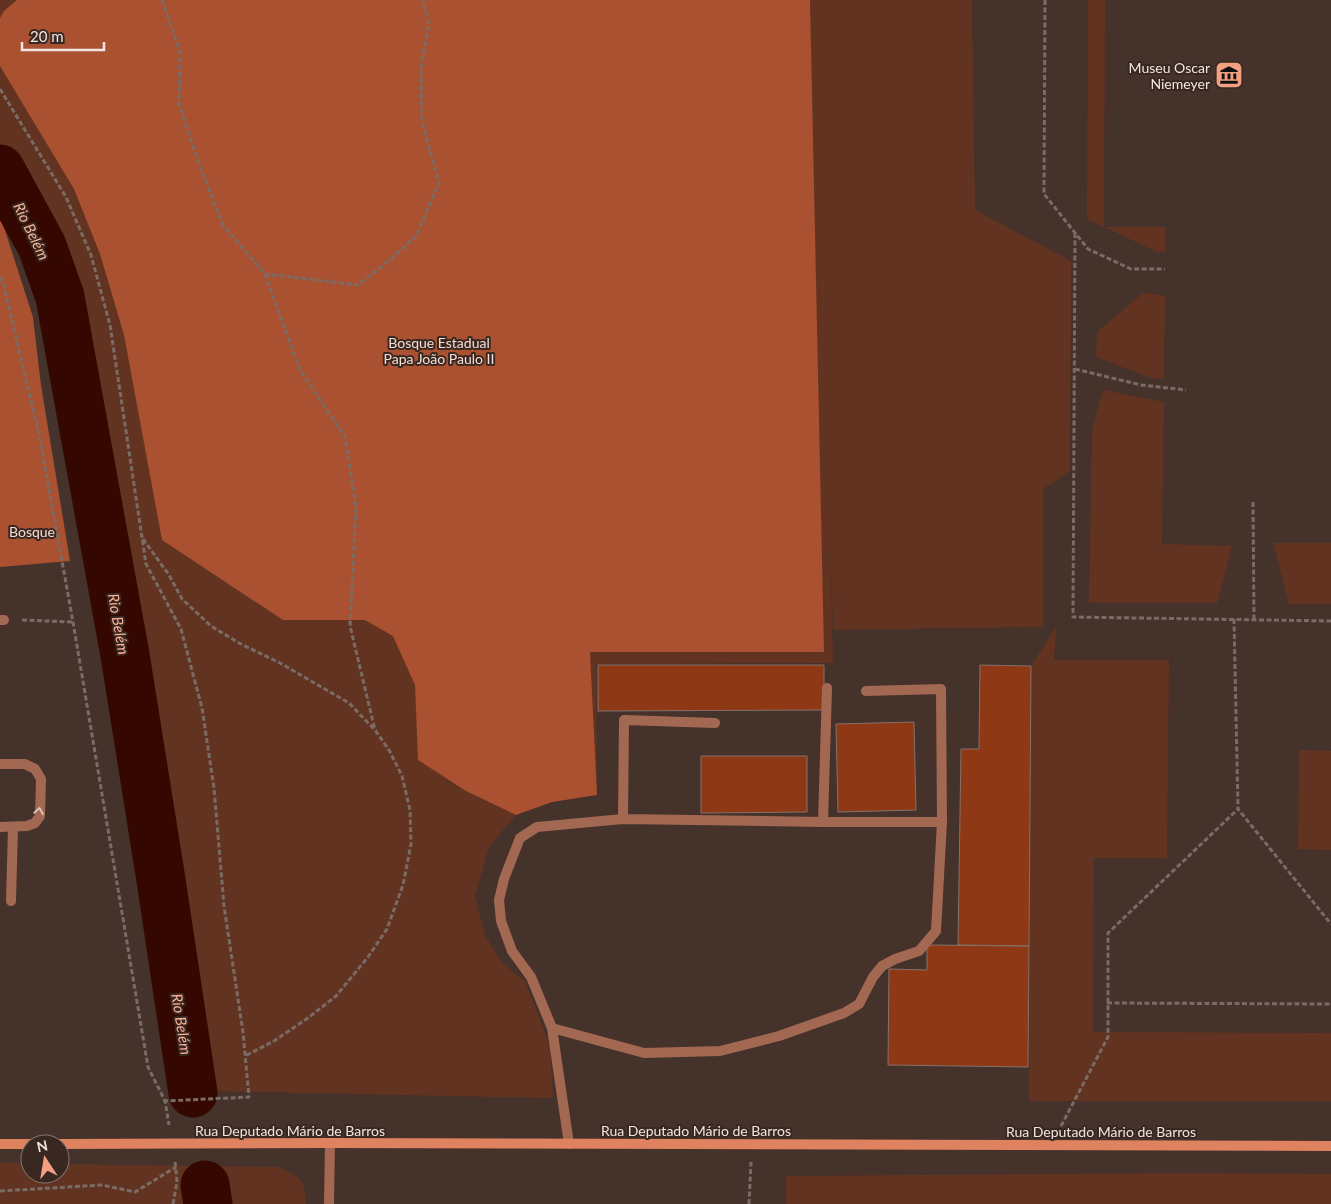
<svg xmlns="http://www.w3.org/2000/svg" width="1331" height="1204" viewBox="0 0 1331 1204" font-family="Lato,sans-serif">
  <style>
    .green { fill: #633321 }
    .forest { fill: #a95130 }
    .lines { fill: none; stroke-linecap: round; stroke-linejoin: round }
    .river { stroke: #340800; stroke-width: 49 }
    .building { fill: #8e3815; stroke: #86726a }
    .path { stroke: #7b6b65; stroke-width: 3; stroke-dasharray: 5 2.5; stroke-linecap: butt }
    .service { stroke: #a36852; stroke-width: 10 }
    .minor { stroke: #a36852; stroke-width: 10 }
    .tertiary { stroke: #a36852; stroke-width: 10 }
    .secondary { stroke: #df825f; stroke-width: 10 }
    .oneway { stroke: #dac0b6 }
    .labels { text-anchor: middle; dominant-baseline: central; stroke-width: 4; stroke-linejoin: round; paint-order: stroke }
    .poi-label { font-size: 14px; fill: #f1e5e1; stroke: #392821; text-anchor: end }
    .park-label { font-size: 14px; fill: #f6ddd3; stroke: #392821 }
    .street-label { font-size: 14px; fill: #f1e5e1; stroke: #392821 }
    .water-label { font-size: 15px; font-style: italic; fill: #fcb399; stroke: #392821 }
  </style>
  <rect width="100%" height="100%" fill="#44322b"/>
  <path class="green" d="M0,0H972L975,210L1071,261L1070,471L1043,489V627L833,630L830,529L833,663L596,664L597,795L552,802L516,815L489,847L475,896L485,935L502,963L525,981L550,1047L553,1098L205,1091L77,307L52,241L0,146Z
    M1088,0H1105L1104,227H1165V252H1157L1087,219Z
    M1143,293L1165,296L1164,379L1151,378L1096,357L1097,332Z
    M1103,390L1164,402L1162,544L1232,546L1217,603H1089L1092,429Z
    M1273,543H1331V604H1289Z
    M1056,627L1054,660H1169L1167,858H1094L1093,1032L1331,1033V1101H1029L1031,666Z
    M1299,750L1331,751V850L1298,849Z
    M0,1163H30V1174H60V1164L278,1167C299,1175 306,1180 306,1204H0Z
    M1178,1173L1331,1174V1204H786V1176Z"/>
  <path class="forest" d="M17,0H810L824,652H590L597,795L552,802L516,815L466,791L418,760L415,685L393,636L365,620H283L162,540L124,335L100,254L74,189L0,66V18L4,11Z
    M0,215L33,317L41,385L70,561L0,567Z"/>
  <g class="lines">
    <path class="river" d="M0,169L42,246L60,297L125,655L161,880L193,1093
      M205,1185L208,1204"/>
  </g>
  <path class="building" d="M598,665H824V710L598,711Z
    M980,665L1031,666L1029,946L958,945L961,749H979Z
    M914,722L916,810L838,812L836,724Z
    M701,756H807V812L701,813Z
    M927,945L1029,946L1028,1067L888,1065L889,969L927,970Z"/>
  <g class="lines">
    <path class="path" d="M162,0L180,52L179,104L199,164L223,225L265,274L358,285L391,259L416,236L439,183L422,122L421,66L429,24L423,0
      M1045,0L1044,194L1088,249L1131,269H1165
      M0,89L66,197L91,255L110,325L146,564L181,629L202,708L214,788L224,906L243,1032L249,1097L165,1101
      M1075,233L1073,617L1331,621
      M265,274L300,370L345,437L356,507L350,626L375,730
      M0,277L4,286L40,439L73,622L148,1067L165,1101L169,1125
      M1075,369L1141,385L1186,390
      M1253,502L1254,620
      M143,539L169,575L182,599L211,626L239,643L280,663L349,703L375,730L389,750L402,776L410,810L411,844L403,885L387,929L368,957L336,996L308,1018L274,1041L245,1056
      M1234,619L1238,809L1331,924
      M22,620L73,622
      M1107,1003L1331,1004
      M1061,1126L1108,1037V933L1238,809
      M0,1191L102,1185L135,1192L176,1167
      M173,1204L177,1182L175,1161
      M749,1204L751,1162"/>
    <path class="service" d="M827,688L823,822H942
      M0,764H25L35,769L41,779L40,816L35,823L27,826L0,827
      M623,819L823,822
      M11,901L13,827
      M552,1028L644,1053L720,1051L779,1036L844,1013L859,1004L873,977L882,966L895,959L919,951L936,931L942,822L941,689L866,691
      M569,1144L552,1028L531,977L512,951L501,921L499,900L504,879L520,838L537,827L623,819L624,720L715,723"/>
    <path class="minor" d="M0,620H4"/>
    <path class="tertiary" d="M329,1204L330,1143"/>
    <path class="secondary" d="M0,1144H30
      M60,1144L330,1143L1331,1146"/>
  </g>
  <defs><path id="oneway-chevron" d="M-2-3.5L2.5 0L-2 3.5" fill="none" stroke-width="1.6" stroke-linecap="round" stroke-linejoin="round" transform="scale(1.25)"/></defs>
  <use class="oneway" href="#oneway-chevron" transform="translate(39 811) rotate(-81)"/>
  <defs>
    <symbol id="museum-square" viewBox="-11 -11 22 22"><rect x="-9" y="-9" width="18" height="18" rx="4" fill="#f3a081" stroke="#392821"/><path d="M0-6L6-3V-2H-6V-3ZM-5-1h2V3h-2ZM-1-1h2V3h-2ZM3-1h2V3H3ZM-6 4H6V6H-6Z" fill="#111"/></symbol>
  </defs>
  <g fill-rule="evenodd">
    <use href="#museum-square" x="1213" y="59" width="32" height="32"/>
  </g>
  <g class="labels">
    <g class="poi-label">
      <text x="1210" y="67">Museu Oscar<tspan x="1210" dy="16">Niemeyer</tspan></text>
    </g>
    <g class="park-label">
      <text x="439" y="342">Bosque Estadual<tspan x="439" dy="16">Papa João Paulo II</tspan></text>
      <text x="32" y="531">Bosque</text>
    </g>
    <g class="street-label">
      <text x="290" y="1130">Rua Deputado Mário de Barros</text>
      <text x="696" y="1130">Rua Deputado Mário de Barros</text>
      <text x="1101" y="1131">Rua Deputado Mário de Barros</text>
    </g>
    <g class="water-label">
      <text transform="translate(32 231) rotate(64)">Rio Belém</text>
      <text transform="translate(119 624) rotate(80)">Rio Belém</text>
      <text transform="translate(182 1024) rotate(81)">Rio Belém</text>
    </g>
  </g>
  <g transform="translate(45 1159) rotate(348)"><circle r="24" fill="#392821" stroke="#83746e"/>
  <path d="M0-4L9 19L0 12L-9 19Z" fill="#f3a081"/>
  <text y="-8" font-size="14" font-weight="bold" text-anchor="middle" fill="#f1e5e1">N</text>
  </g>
  <path d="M22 42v8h82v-8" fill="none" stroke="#f1e5e1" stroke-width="2.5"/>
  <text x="30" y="42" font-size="15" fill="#f1e5e1" stroke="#392821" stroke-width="4" paint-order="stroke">20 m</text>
</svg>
